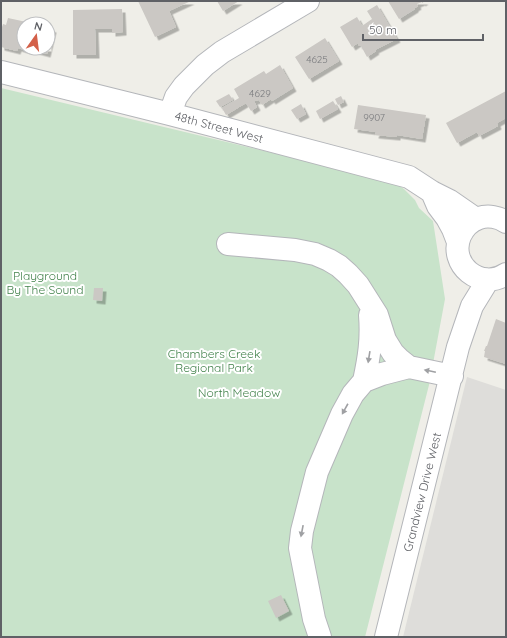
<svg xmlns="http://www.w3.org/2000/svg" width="507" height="638" viewBox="0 0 507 638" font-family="Quicksand,sans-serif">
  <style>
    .industrial { fill: #deddda }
    .green { fill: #c8e3ca }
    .building { fill: #cbc8c4; filter: url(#shadow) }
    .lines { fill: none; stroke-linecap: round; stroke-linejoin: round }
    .minor-casing { stroke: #b4b6ba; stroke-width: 24 }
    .minor { stroke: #fff; stroke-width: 22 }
    .oneway { fill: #9fa0a3 }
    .labels { text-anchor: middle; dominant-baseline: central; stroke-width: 4; stroke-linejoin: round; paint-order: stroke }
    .number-label { font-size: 10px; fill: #7a7b7e }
    .street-label { font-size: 12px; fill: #5f6166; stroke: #fff }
    .park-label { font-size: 12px; fill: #42824b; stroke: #fff }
  </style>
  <defs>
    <filter id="shadow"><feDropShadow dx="3.5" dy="3.5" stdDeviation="0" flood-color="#0004"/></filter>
  </defs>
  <rect width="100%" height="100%" fill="#efeee8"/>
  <path class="industrial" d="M467,377L506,390V637H403Z"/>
  <path class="green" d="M1,88L394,182L404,189L415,200L419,208L433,221L445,299L429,385L365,637H1Z"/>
  <path class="building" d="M138,1H191L169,11L176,27L155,37Z
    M217,1H239L223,11Z
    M388,1H425L422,3V2L417,4L418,6L415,8V9L399,19Z
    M377,5L397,39L375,50L376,51L367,57L361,46H359L358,43L352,47L340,27L357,17L362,26L372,19L367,11Z
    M122,9L123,32L112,33V29H95L96,55H73V10Z
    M8,18L31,23L24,24V48H48V28L53,29L47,54L28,49V51L18,48L17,51L1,47V30L3,24L6,25Z
    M325,38L339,61L309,79L295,57Z
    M280,65L293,88L272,101L271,99L262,105L259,100L254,101L257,107L251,111L246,103L226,115L222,108L239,98L234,89L264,71L266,74Z
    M506,91V118L497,123L498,126L479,136L477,132L457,143L446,123Z
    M229,94L233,100L220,107L216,101Z
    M341,96L344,102L338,105L335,99Z
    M333,101L338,109L320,119L316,111Z
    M301,104L306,114L297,119L291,110Z
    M358,105L426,115L422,139L397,135V137L375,135L376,132L354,129Z
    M94,288H103L102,301L93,300Z
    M496,319L506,323V364L484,357L485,351H484L486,346H487Z
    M281,595L289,611L276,618L268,601Z"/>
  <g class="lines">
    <defs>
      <path id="minor" d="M1,72L170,114L409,177L432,192L450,201L476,219
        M170,114L176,97L184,86L205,65L222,52L308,1
        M432,192L438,206L447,218L453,229L458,242
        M506,222C499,217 488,215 479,218C470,221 464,227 460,236C448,265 481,291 506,274
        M228,244L295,250L315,254L329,260L339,266L348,274L358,285L377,315L385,340L393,353L399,359L409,367L452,376
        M364,381C369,358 372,339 370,315
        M320,637L314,619L300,548L302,531L317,472L342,414L353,394L364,381L382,374L409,367
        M386,637L458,347L472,306L488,280"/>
    </defs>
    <use href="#minor" class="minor-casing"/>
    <use href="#minor" class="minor"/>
  </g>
  <defs><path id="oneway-solid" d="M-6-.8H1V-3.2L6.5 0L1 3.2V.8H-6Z"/></defs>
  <g class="oneway">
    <use href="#oneway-solid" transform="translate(369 357) rotate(99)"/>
    <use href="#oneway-solid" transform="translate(430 371) rotate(-168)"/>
    <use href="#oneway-solid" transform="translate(345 409) rotate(119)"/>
    <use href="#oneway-solid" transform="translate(302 531) rotate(101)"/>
  </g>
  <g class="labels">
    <g class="number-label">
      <text x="317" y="59">4625</text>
      <text x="260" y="93">4629</text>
      <text x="374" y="117">9907</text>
    </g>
    <g class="street-label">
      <text transform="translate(219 127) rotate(15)">48th Street West</text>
      <text transform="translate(422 492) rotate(-76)">Grandview Drive West</text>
    </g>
    <g class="park-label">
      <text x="45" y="275">Playground<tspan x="45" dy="14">By The Sound</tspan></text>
      <text x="214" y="353">Chambers Creek<tspan x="214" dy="14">Regional Park</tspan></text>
      <text x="239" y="392">North Meadow</text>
    </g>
  </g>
  <rect width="507" height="638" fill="none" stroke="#5f6166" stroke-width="4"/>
  <g transform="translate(36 36) rotate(14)"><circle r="19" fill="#ffffff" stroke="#bfc0c2"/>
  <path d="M0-3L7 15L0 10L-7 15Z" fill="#d36049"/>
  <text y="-6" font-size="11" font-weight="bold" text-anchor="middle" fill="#5f6166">N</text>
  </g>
  <path d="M363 34v6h120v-6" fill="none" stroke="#5f6166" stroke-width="2"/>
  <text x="369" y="34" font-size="12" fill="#5f6166" stroke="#ffffff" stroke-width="3" paint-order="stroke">50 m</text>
</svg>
